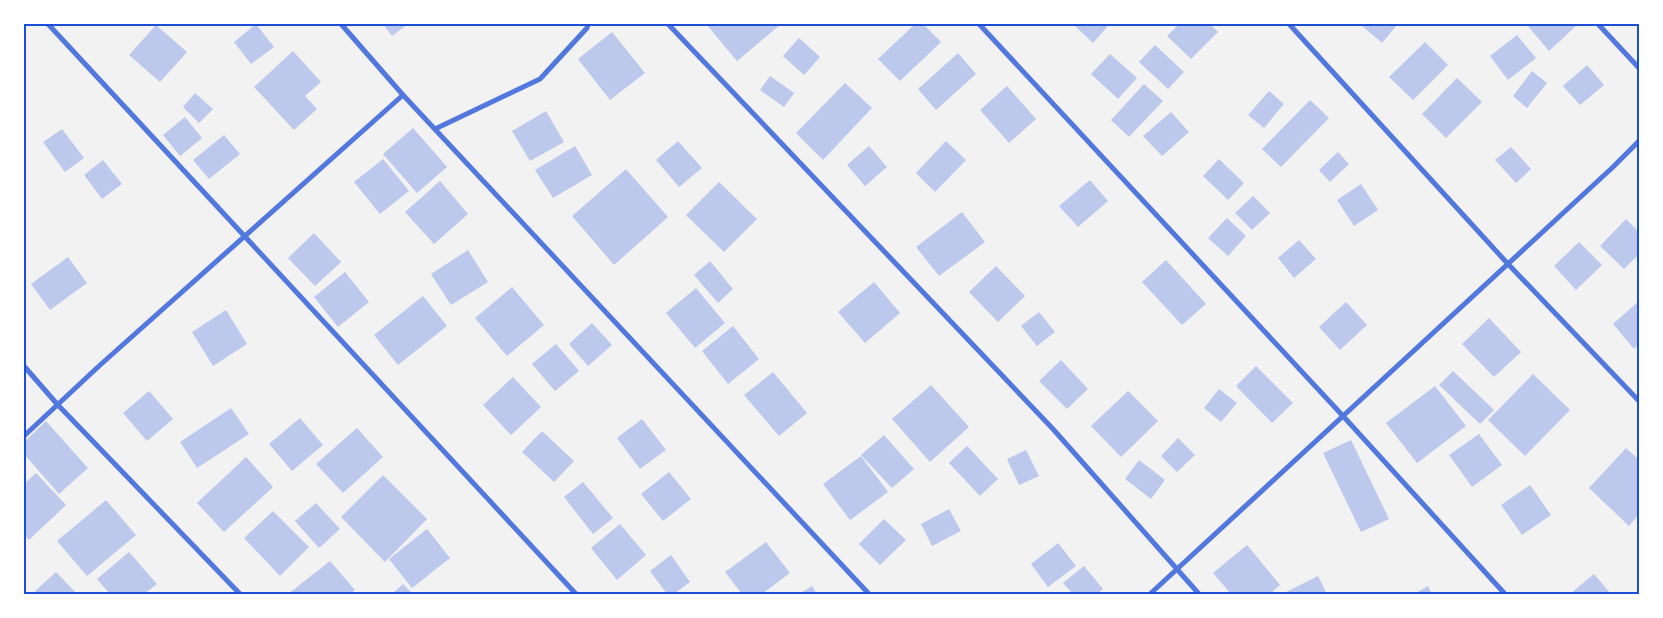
<svg xmlns="http://www.w3.org/2000/svg" width="1663" height="618" viewBox="0 0 1663 618" font-family="'Space Grotesk',sans-serif">
  <style>
    .building { fill: #bdc9ec }
    .lines { fill: none; stroke-linecap: round; stroke-linejoin: round }
    .minor { stroke: #5277de; stroke-width: 5 }
    .neatline { fill: none; stroke: #1d4ed8; stroke-width: 2 }
  </style>
  <rect width="100%" height="100%" fill="#f2f2f2"/>
  <path class="building" d="M256,24L274,47L251,64L234,42Z
    M383,24H408L392,36Z
    M706,24H781L737,61Z
    M915,24H923L941,42L900,81L878,59Z
    M1073,24H1104L1107,27L1093,43Z
    M1179,24H1210L1218,32L1191,59L1167,36Z
    M1360,24H1398L1382,43Z
    M1528,24H1575L1576,26L1549,51L1527,25Z
    M156,25L187,52L160,82L129,55Z
    M612,32L645,73L610,100L578,59Z
    M1517,35L1536,58L1508,80L1490,56Z
    M799,38L820,57L804,75L783,56Z
    M1425,42L1448,65L1413,100L1389,77Z
    M1155,45L1184,72L1168,89L1139,62Z
    M293,51L321,82L305,96L317,109L294,130L254,87Z
    M958,53L976,74L936,110L918,89Z
    M1110,54L1137,78L1118,99L1091,74Z
    M1587,65L1604,85L1580,105L1563,86Z
    M1532,71L1547,83L1527,108L1513,96Z
    M770,76L794,93L784,107L760,90Z
    M1457,78L1482,102L1446,138L1422,114Z
    M845,83L872,108L823,160L796,133Z
    M1144,84L1163,101L1129,137L1111,120Z
    M1007,86L1036,119L1009,143L980,110Z
    M1269,91L1284,104L1264,128L1248,115Z
    M195,93L213,109L199,123L183,107Z
    M1310,100L1329,118L1281,167L1262,149Z
    M546,111L564,142L530,161L512,131Z
    M1171,112L1189,132L1162,156L1143,136Z
    M185,117L202,138L180,156L163,135Z
    M413,128L447,167L417,193L383,154Z
    M62,129L84,158L65,172L43,142Z
    M224,135L240,154L209,179L193,160Z
    M678,141L702,168L679,187L656,160Z
    M946,141L966,160L935,192L916,173Z
    M575,146L592,175L553,198L535,170Z
    M869,146L887,167L865,186L847,165Z
    M1511,147L1531,169L1516,183L1495,160Z
    M1338,152L1349,164L1330,182L1319,170Z
    M383,159L409,191L380,214L354,182Z
    M1219,159L1244,183L1228,200L1203,176Z
    M103,160L122,184L102,199L84,175Z
    M626,169L668,217L614,265L572,216Z
    M1090,180L1108,201L1078,227L1059,206Z
    M440,181L468,214L434,244L405,212Z
    M719,182L757,219L724,252L686,215Z
    M1361,184L1378,210L1354,226L1337,200Z
    M1253,196L1270,213L1252,230L1235,213Z
    M962,212L985,242L939,276L916,247Z
    M1227,218L1246,236L1228,256L1208,238Z
    M1626,219L1639,232V254L1624,269L1600,246Z
    M314,233L341,262L315,286L288,258Z
    M1299,240L1316,259L1294,278L1278,258Z
    M1579,242L1602,265L1576,290L1554,266Z
    M468,250L488,282L451,305L431,274Z
    M68,257L87,283L50,310L31,284Z
    M1166,260L1206,304L1182,325L1142,282Z
    M710,261L733,289L718,303L694,275Z
    M996,266L1025,296L998,322L969,292Z
    M345,272L369,302L338,327L314,297Z
    M874,282L900,313L865,343L838,312Z
    M512,287L544,325L507,356L475,318Z
    M696,288L725,323L695,348L666,313Z
    M423,296L447,326L398,365L374,335Z
    M1639,301V344L1634,349L1613,324Z
    M1346,302L1367,325L1340,350L1319,327Z
    M226,310L247,344L213,366L192,332Z
    M1039,312L1055,332L1037,346L1021,326Z
    M1489,318L1521,352L1494,377L1462,344Z
    M592,323L612,345L588,366L569,344Z
    M733,326L759,359L728,384L702,351Z
    M556,344L579,371L555,391L532,364Z
    M1061,360L1088,389L1067,409L1039,381Z
    M1256,366L1293,403L1272,423L1236,386Z
    M1453,371L1494,410L1480,424L1439,385Z
    M773,372L807,413L779,436L744,395Z
    M1533,374L1570,410L1525,456L1488,420Z
    M513,377L541,407L511,435L483,405Z
    M931,385L969,427L930,462L892,419Z
    M1435,386L1466,426L1417,463L1386,423Z
    M1219,389L1237,403L1221,422L1204,408Z
    M149,391L173,419L147,441L123,413Z
    M1128,391L1158,421L1121,457L1091,426Z
    M231,408L249,434L197,468L180,442Z
    M300,418L323,445L292,471L269,444Z
    M642,419L666,450L640,469L617,438Z
    M46,421L88,468L59,494L24,454V442Z
    M357,428L383,457L343,493L316,464Z
    M542,431L574,461L554,482L522,452Z
    M1479,434L1502,465L1472,487L1449,455Z
    M884,435L914,469L892,488L861,455Z
    M1178,438L1195,455L1177,472L1161,456Z
    M1351,440L1389,519L1361,532L1323,453Z
    M967,446L998,479L980,496L949,463Z
    M1626,448L1639,460V514L1629,526L1589,488Z
    M1026,450L1039,476L1019,485L1007,459Z
    M861,456L888,492L850,520L823,484Z
    M246,457L273,487L224,532L197,503Z
    M1139,460L1165,480L1151,499L1125,479Z
    M669,472L691,499L663,521L641,494Z
    M36,473L66,505L29,540L24,534V484Z
    M383,475L427,519L385,562L341,517Z
    M583,482L613,518L593,534L564,497Z
    M1530,485L1551,515L1522,535L1501,505Z
    M106,500L136,535L87,576L57,541Z
    M316,503L340,529L319,548L295,521Z
    M949,509L961,531L932,546L921,524Z
    M273,511L309,547L280,576L244,538Z
    M884,519L906,540L880,565L859,544Z
    M620,524L646,555L617,580L591,548Z
    M427,529L450,558L412,588L389,559Z
    M766,542L790,573L762,594H742L725,572Z
    M1058,543L1076,566L1048,587L1031,564Z
    M1247,545L1280,585L1270,594H1231L1213,573Z
    M129,552L157,584L144,594H110L97,579Z
    M671,555L690,582L674,594H667L650,571Z
    M330,561L355,590L350,594H288Z
    M1084,566L1103,589L1097,594H1073L1063,583Z
    M56,572L77,594H38L35,591Z
    M1594,574L1611,594H1570Z
    M1318,576L1327,594H1287L1286,592Z
    M403,584L413,594H392Z
    M812,586L817,594H799Z
    M1428,586L1432,594H1414Z"/>
  <g class="lines">
    <path class="minor" d="M48,24L576,594
      M341,24L403,95L869,594
      M668,24L1053,429L1199,594
      M979,24L1343,416L1505,594
      M1289,24L1508,264L1639,401
      M1598,24L1639,68
      M435,129L540,79L587,28L588,24
      M24,366L57,404L240,594
      M24,436L99,366L403,95
      M1150,594L1613,167L1639,141"/>
  </g>
  <rect width="1663" height="618" fill="none" stroke="#ffffff" stroke-width="50"/>
  <rect x="25" y="25" width="1613" height="568" class="neatline"/>
</svg>
